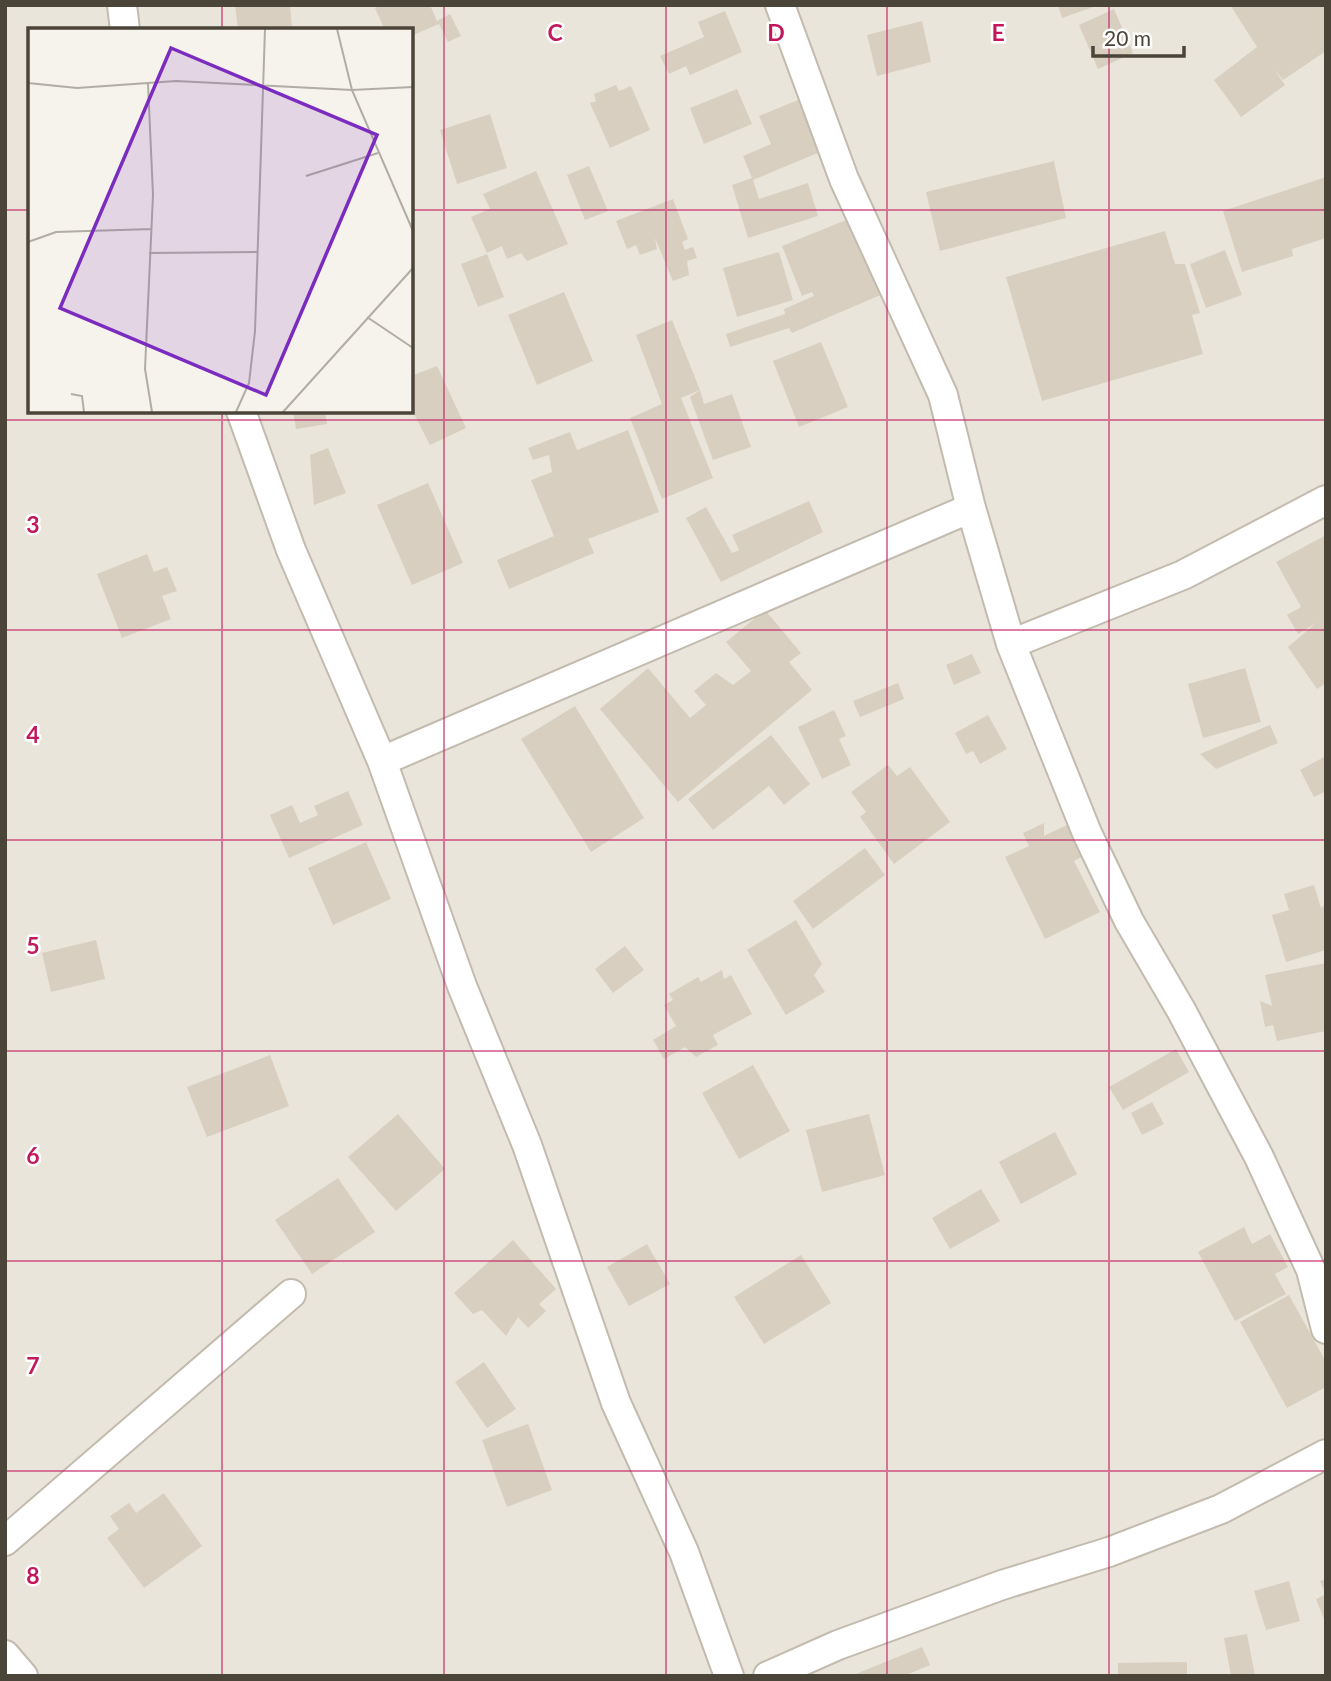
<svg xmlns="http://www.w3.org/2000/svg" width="1331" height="1681" viewBox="0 0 1331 1681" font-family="Lato,sans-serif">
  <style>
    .residential { fill: #eae5da; fill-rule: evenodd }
    .building { fill: #d8cfc1 }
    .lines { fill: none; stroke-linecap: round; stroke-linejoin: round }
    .minor-casing { stroke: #c2bbae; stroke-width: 32 }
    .minor { stroke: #fff; stroke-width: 28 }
    .grid { fill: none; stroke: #c2185b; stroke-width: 2; stroke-opacity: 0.55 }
    .inset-road { fill: none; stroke: #b2ada4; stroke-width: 2 }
    .view { fill: #7b2cbf; fill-opacity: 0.15; stroke: #7b2cbf; stroke-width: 3.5 }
    .inset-edge { fill: none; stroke: #4b4439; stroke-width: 3.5 }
    .grid-label { font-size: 23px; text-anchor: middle; font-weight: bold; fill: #c2185b; stroke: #fff; stroke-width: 5; stroke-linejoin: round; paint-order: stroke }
  </style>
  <rect width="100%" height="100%" fill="#f6f3ec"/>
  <path class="residential" d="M5,5H1326V1676H5ZM30,30H411V411H30Z"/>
  <path class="building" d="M235,5H290L292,28L238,30Z
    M381,5H430L437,21L450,14L461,36L448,42L439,24L411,36V30H398L397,27L385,30L375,8Z
    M1058,5H1096V6L1062,18Z
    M1230,5H1326V51L1283,80L1274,69L1285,85L1241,117L1214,80L1257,47Z
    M1114,9L1133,53L1098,69L1079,25Z
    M725,11L742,52L690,75L686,66L669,74L660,56L704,37L698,22Z
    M922,21L931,62L877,76L867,35Z
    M616,85L619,91L631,86L650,130L610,148L590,103L596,101L594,94Z
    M737,89L752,124L704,144L690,108Z
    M798,100L820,152L753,180L759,199L808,183L818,216L748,238L732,185L752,178L743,156L771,144L759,116Z
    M490,114L507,168L457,184L440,130Z
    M1054,161L1066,218L940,251L926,192Z
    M589,166L608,211L585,220L567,175Z
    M536,171L568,244L527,261L521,253L507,259L502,246L487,253L471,217L490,209L483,194Z
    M1326,177V238L1292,249L1293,256L1242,272L1223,211Z
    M673,199L688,239L682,242L685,250L693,247L697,258L687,261L689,275L673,281L655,238L657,249L640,255L636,245L627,249L616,221Z
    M851,218L883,294L792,333L789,328L730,347L726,334L785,314L784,309L814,296L812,292L802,296L782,246Z
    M1165,231L1175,264H1185L1200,313L1192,315L1203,354L1042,401L1006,277Z
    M1225,250L1242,295L1206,308L1190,264Z
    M779,252L793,300L737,317L723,268Z
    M487,254L504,297L478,307L461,264Z
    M564,292L593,361L537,385L508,315Z
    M672,320L700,390L681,398L713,478L662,499L630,418L662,404L636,335Z
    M821,342L848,407L799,427L773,361Z
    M437,366L466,428L430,445L411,408V376Z
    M700,390L704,404L732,394L751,447L713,460L690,397Z
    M293,411H325L327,424L296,429Z
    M628,430L659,512L588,539L594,553L509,589L497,560L554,536L531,480L552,472L549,455L533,460L528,448L570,432L577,450Z
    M328,448L346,493L314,505L310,455Z
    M428,483L463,563L412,585L377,505Z
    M809,501L823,532L721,582L686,518L706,507L732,553L739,550L732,535Z
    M1326,535V683L1317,689L1288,647L1316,623L1298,634L1287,615L1301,607L1276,562Z
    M147,554L154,572L167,567L177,591L162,596L171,619L122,638L97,574Z
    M765,610L801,653L789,662L812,690L678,802L600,709L648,668L690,718L706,705L694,691L716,673L733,685L751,671L726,642Z
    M972,654L981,673L954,685L946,665Z
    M1245,668L1261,722L1203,738L1188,684Z
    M898,683L904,699L860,717L853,701Z
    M575,706L644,818L591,852L521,739Z
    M834,710L846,736L839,739L851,765L822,779L798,727Z
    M988,715L1007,749L980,764L973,751L966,754L955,733Z
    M1270,725L1278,743L1216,769L1200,754Z
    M771,735L810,784L784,805L769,786L713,830L688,799Z
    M1326,756V791L1314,797L1300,770Z
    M888,765L897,776L910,767L950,822L894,864L860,817L866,812L851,792Z
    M348,791L363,825L289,858L270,815L292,805L300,823L318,815L314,806Z
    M1044,823V836L1069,824L1085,855L1074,861L1100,912L1045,939L1005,857L1029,846L1023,833Z
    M366,842L391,899L333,925L308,868Z
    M865,848L885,875L813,929L793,901Z
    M1314,885L1321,908L1326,904V950L1286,962L1272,915L1289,910L1284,894Z
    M796,920L822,964L814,975L825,992L786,1015L747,950Z
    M96,940L105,979L51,992L42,953Z
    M625,946L644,970L613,993L595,969Z
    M1326,963V1031L1277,1041L1273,1025L1265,1027L1260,1001L1272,1006L1265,975Z
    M722,970L724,979L731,975L752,1014L713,1035L718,1045L696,1057L685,1047L664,1059L653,1040L676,1026L664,1005L673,1000L669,994L698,977L701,982Z
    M1176,1049L1189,1072L1123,1110L1109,1087Z
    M270,1055L289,1106L207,1137L187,1087Z
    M753,1065L790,1131L739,1159L702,1093Z
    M1152,1102L1164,1124L1142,1135L1131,1113Z
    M398,1114L445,1169L396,1211L348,1157Z
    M869,1114L885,1175L822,1192L806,1130Z
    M1055,1132L1077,1174L1021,1204L999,1162Z
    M338,1178L375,1232L312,1274L275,1220Z
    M981,1189L1000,1221L950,1249L932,1218Z
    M1244,1227L1252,1244L1270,1234L1288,1267L1275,1274L1286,1294L1235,1321L1198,1252Z
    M513,1240L556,1289L539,1304L546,1311L528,1328L518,1317L506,1336L482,1310L473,1314L454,1293Z
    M647,1244L670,1284L629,1306L607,1267Z
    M801,1255L831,1303L764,1344L734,1297Z
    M1289,1295L1326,1362V1387L1287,1408L1240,1322Z
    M484,1362L516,1409L487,1428L455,1382Z
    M528,1424L552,1490L507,1507L482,1440Z
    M164,1493L202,1546L144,1588L107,1538L119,1529L110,1516L129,1503L136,1513Z
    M1326,1579V1624L1316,1599L1326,1594L1320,1581Z
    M1289,1581L1300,1621L1266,1630L1254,1591Z
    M1247,1634L1255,1676H1231L1224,1638Z
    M922,1647L930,1665L904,1676H851Z
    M1187,1662V1676H1118V1663Z"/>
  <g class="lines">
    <defs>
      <path id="minor" d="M122,5L125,30
        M780,5L844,179L943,395L971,508L1011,644L1087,833L1129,921L1181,1010L1259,1157L1311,1270L1326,1329
        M241,411L291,550L382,761L462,986L527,1145L616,1403L684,1552L729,1676
        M1011,644L1183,575L1326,500
        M382,761L971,508
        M5,1541L291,1294
        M5,1655L23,1676
        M768,1676L838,1645L1002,1585L1109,1552L1221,1509L1326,1454"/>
    </defs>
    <use href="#minor" class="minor-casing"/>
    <use href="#minor" class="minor"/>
  </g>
  <path class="grid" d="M222,5V30M444,5V1676M666,5V1676M887,5V1676M1109,5V1676M5,210H30M411,210H1326M222,411V1676M5,420H1326M5,630H1326M5,840H1326M5,1051H1326M5,1261H1326M5,1471H1326"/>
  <g transform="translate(28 28)">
    <rect width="385" height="385" fill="#f6f3ec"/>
    <path class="inset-road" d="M309,1L324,62L385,59M0,55L49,60L148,53L324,62L385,203M120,56L125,167L117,341L124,384M278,148L350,125M0,214L28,204L124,201M121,225L229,224M339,289L385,320M43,366L54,368L56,384M208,384L221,355L227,303L237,1M255,384L385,240"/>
    <path class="view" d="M143,20L349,107L238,367L32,280Z"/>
    <rect width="385" height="385" class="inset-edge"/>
  </g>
  <g class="grid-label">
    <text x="555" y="41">C</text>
    <text x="776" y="41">D</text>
    <text x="998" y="41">E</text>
    <text x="33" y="533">3</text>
    <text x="33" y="743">4</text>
    <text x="33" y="954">5</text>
    <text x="33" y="1164">6</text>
    <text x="33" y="1374">7</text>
    <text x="33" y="1584">8</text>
  </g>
  <rect width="1331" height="1681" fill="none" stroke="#4b4439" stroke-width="14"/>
  <path d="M1093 46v10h91v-10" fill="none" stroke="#4b4439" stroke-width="3.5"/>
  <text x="1104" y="46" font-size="21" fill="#4b4439" stroke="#ffffff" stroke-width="5" paint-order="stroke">20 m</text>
</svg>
